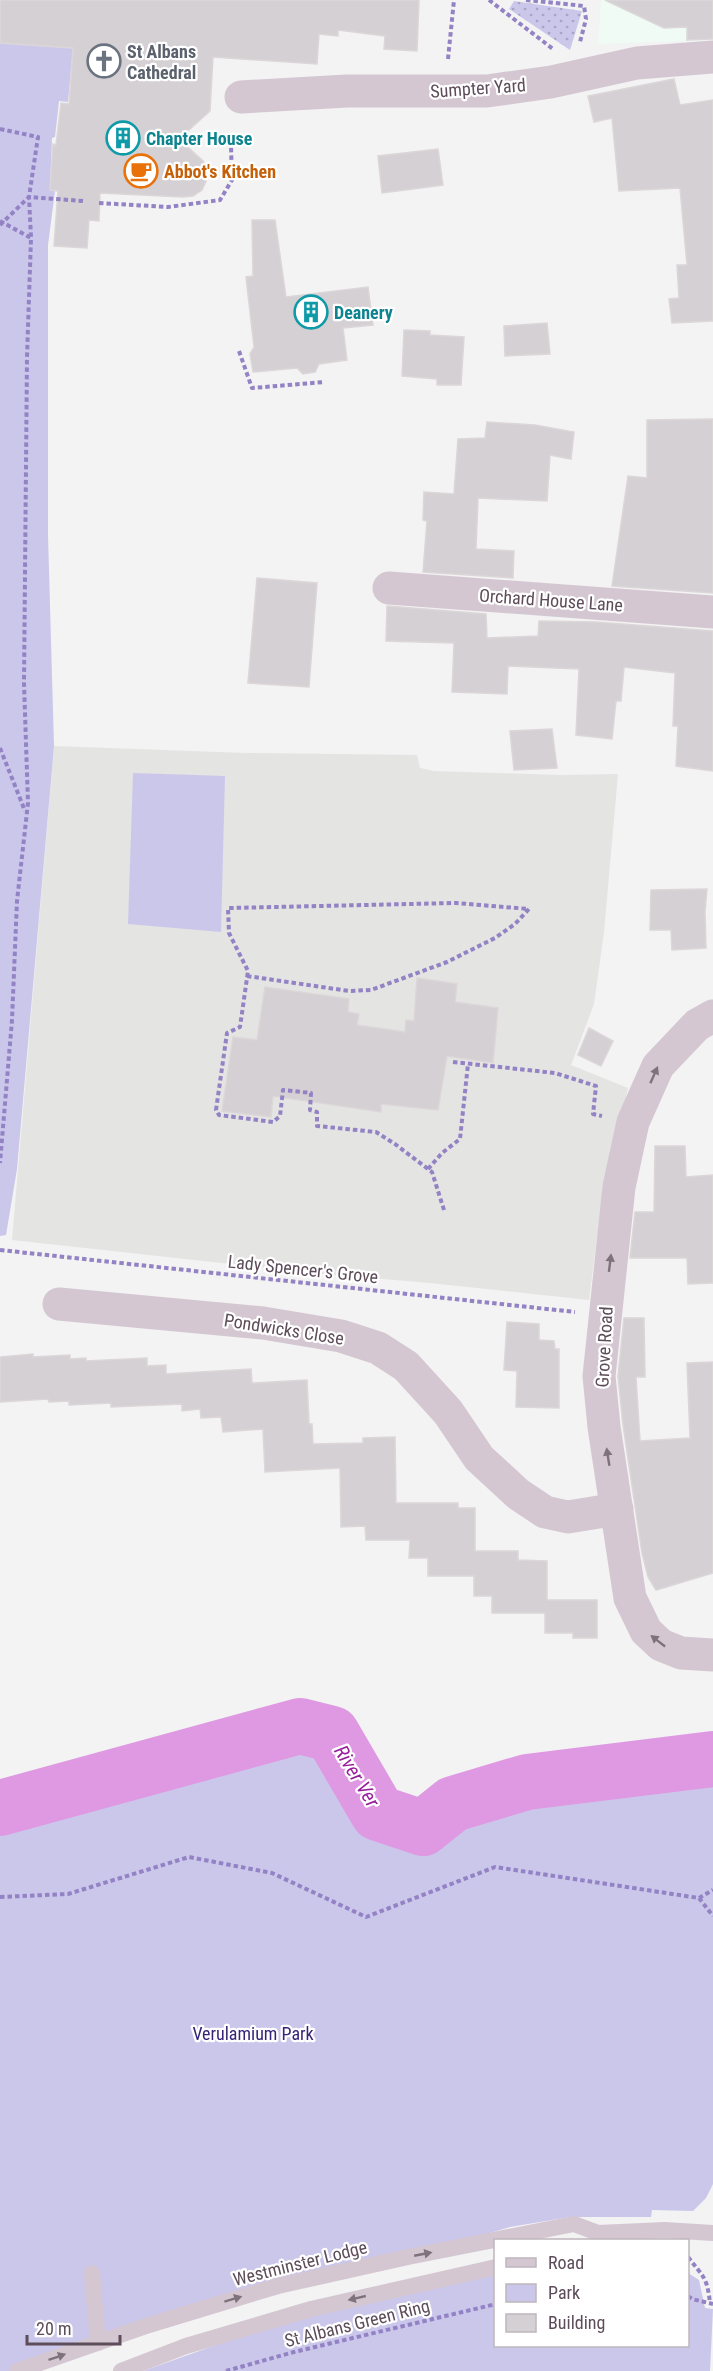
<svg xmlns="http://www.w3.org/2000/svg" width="713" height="2371" viewBox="0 0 713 2371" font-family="'Roboto Condensed',sans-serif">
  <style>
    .commercial { fill: #effbf4 }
    .education { fill: #e4e4e3 }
    .grass { fill: url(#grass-dots) }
    .green { fill: #cbc7eb }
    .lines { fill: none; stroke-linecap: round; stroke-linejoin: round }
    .river { stroke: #df99e2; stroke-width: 56 }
    .building { fill: #d5d0d3; stroke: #dcd6d9; stroke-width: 1.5 }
    .path { stroke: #9383c5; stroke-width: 4; stroke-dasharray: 4.5 3; stroke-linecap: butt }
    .lane { stroke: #d4c7d2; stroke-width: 16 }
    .street { stroke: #d4c7d2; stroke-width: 33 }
    .oneway { fill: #81717d }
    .labels { text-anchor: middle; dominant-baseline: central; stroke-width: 4.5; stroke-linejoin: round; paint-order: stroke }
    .worship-label { font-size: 18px; font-weight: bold; fill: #5b616d; stroke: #fff; text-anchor: start }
    .street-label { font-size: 18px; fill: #5d4c59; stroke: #fff }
    .culture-label { font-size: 18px; font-weight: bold; fill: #0d838f; stroke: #fff; text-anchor: start }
    .food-label { font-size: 18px; font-weight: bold; fill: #c56008; stroke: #fff; text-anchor: start }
    .park-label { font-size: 18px; fill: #382476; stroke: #fff }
    .water-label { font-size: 20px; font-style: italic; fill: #971f9c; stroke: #fff }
  </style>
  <defs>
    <pattern id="grass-dots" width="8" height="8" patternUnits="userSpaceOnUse" patternTransform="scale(1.5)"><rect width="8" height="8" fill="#cbc7eb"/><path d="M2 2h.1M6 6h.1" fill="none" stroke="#a8a4c1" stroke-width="1.8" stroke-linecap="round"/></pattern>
  </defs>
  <rect width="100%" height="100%" fill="#f2f3f2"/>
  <path class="commercial" d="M601,0H713V40L598,44Z"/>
  <path class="education" d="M54,746L246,753L417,755L420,768L434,771L562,775L618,774L604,932L594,1004L571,1065L628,1088L600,1214L589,1300L430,1283L313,1273L12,1240Z"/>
  <path class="grass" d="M514,1L582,11L570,50L509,9Z"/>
  <path class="green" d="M0,43L73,48L68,102L59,101L55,137L52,138L50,190L55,191L48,245V535L54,746L17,1169L6,1235L0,1236Z
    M133,773L225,776L221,932L128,924Z
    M300,1726L332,1734L378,1813L423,1828L453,1804L527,1782L713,1759V2184L706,2198L693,2211L652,2210L651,2217H570L510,2227L408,2257L276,2286L17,2371H0V1808Z
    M688,2273L699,2280L705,2308L713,2309L710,2371H143L275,2324L495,2274L496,2346H688Z"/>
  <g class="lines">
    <path class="river" d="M0,1808L300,1726L332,1734L378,1813L423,1828L453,1804L527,1782L713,1759"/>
  </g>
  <path class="building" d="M0,0H419L417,51L384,49L385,36L338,30V36L319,34L317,64L213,57L210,111L179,139L203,161L207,171L206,181L202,190L193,196L183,197L100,193L99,221L89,220L87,248L54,246L58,191L50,190L53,144L56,145L61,103L69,104L73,48L0,43Z
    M605,0H713V39L687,40V27L664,28Z
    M674,79L680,105L713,100V321L672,323L669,299L679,298L677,265H687L680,188L619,191L612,118L594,122L588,96Z
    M438,149L443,185L382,193L378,156Z
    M252,220H275L286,297L368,287L373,325L343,328L347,360L319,364L315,372L303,374L297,368L253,372L250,354L254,347L246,277L253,276Z
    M547,323L550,354L505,356L504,326Z
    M404,330L430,331V335L464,337L461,385H437V379L402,376Z
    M713,419V593L612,586L628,476L647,478V420Z
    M487,422L535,425L574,432L571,459L550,455L547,501L478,498L476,549L514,551L513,578L423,572L427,521L423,520L424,492L454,494L458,439L485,438Z
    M257,578L317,583L309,687L248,683Z
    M387,606L486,614L487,638L538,636L539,621L596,622L713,631V771L676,766L678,726H673L675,673L624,667L621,701H616L612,739L576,735L579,669L508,666L507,694L452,692L454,643L386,641Z
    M552,729L557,768L514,770L510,731Z
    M707,889L705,911L706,948L672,950L671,930H650L651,890Z
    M417,978L457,984L455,1002L498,1008L493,1063L447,1056L438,1110L381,1104V1112L273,1096L271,1117L222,1111L233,1037L257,1040L265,987L349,999L348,1012L359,1014L357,1025L405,1032L406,1020L414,1021Z
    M589,1028L613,1041L601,1066L578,1055Z
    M655,1146H685L686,1177L713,1175V1283L688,1284L687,1258H630L635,1212H654Z
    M624,1318H644L645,1377H636L640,1441L690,1438L687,1363L713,1362V1573L656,1590L648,1577L642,1553L623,1425L618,1376Z
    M507,1322L539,1324V1340L554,1341L555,1349H559V1408L516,1407L517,1371L504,1370Z
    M33,1354V1357L70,1355V1359L86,1358V1361L147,1358V1366L166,1365V1374L251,1369L252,1383L307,1380L309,1424H312L313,1444L363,1443V1438L395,1437L396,1503H458V1508H475V1551H518V1560L547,1561V1600H597V1638H573V1633H545V1613H492V1596H474V1576H428V1558H409L410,1540H366L365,1526L341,1527L340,1468L265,1472L263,1429L223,1432L221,1417L201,1418L200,1409L182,1411V1404L111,1407V1403L69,1405V1401L49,1402L48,1399L0,1402V1357Z"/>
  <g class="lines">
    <path class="path" d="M489,0L553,49
      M526,0L584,6L586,19L580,42
      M448,59L454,0
      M0,129L38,137L29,197L31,238L27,357L24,683L28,803L17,901L12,1020L0,1163
      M99,203L168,207L220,200L232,180L231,146
      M0,221L31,238
      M0,225L29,197L83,201
      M239,351L252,388L325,382
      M0,748L25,811
      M247,976L349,991L371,990L447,962L495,938L515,924L529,909
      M453,1062L555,1073L596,1086L593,1114L602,1116
      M428,1169L442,1153L460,1139L468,1064
      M444,1210L432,1172L395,1144L376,1132L317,1126V1112L310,1110L311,1093L283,1090L280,1116L273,1122L219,1115L216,1110L227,1033L240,1027L248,971L229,933L228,908L456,903L529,909
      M0,1250L575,1312
      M0,1897L68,1894L189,1857L272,1873L366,1917L495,1867L699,1898L713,1890
      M699,1898L713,1916
      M688,2257C703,2277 707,2276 710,2303
      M688,2296L692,2299L713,2304
      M226,2371L294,2352L496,2304"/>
    <path class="lane" d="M92,2273L98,2343
      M17,2371L149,2325L278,2286L408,2257L574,2224L598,2233L665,2230L713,2233
      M121,2371L186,2346L311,2309L496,2267"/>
    <path class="street" d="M241,97L347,91H487L551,82L637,63L713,57
      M389,588L713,612
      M713,1016L697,1025L658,1066L633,1122L619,1187L599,1376L604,1427L630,1598L646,1631L661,1645L681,1653L713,1655
      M59,1304L263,1323L341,1336L378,1348L406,1366L448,1412L479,1458L518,1494L545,1512L568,1517L617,1509"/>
  </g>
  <defs><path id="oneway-solid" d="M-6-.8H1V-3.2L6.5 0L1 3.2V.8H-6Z" transform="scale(1.5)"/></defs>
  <g class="oneway">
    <use href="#oneway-solid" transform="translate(654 1075) rotate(-66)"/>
    <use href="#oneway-solid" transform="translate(610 1263) rotate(-83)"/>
    <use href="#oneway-solid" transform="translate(608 1457) rotate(-99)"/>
    <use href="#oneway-solid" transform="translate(658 1641) rotate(-142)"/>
    <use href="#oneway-solid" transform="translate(423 2254) rotate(-11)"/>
    <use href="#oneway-solid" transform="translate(357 2298) rotate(167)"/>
    <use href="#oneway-solid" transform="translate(233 2299) rotate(-17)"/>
    <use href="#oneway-solid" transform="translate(57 2357) rotate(-19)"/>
  </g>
  <defs>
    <symbol id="church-ring" viewBox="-11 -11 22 22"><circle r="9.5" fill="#fff" stroke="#6b7280" stroke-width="1.5"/><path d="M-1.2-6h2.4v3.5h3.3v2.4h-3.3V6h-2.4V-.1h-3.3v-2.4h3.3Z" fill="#6b7280"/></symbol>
    <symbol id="building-ring" viewBox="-11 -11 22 22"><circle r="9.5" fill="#fff" stroke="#0f9aa8" stroke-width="1.5"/><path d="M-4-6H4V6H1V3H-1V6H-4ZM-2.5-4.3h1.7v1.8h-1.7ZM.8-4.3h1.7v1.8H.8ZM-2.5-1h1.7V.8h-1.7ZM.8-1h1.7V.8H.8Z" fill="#0f9aa8"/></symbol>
    <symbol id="cafe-ring" viewBox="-11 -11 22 22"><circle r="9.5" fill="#fff" stroke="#e8710a" stroke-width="1.5"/><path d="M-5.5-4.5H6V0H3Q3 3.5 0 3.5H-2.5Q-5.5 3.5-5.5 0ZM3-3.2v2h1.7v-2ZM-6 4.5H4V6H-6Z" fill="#e8710a"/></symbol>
  </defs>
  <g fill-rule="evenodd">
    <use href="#church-ring" x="85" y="42" width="38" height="38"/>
    <use href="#building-ring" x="104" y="119" width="38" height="38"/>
    <use href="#cafe-ring" x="122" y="152" width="38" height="38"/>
    <use href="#building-ring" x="292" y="293" width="38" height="38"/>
  </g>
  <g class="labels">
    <g class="worship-label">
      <text x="127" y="51">St Albans<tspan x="127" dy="21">Cathedral</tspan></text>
    </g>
    <g class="street-label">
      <text transform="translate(478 88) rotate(-4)">Sumpter Yard</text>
      <text transform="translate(551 600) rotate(4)">Orchard House Lane</text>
      <text transform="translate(303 1269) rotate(6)">Lady Spencer's Grove</text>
      <text transform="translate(284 1329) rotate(9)">Pondwicks Close</text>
      <text transform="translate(604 1347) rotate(-87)">Grove Road</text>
      <text transform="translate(300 2263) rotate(-14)">Westminster Lodge</text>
      <text transform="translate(357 2323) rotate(-14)">St Albans Green Ring</text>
    </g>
    <g class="culture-label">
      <text x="146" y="138">Chapter House</text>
      <text x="334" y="312">Deanery</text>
    </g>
    <g class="food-label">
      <text x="164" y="171">Abbot's Kitchen</text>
    </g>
    <g class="park-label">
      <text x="253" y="2033">Verulamium Park</text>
    </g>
    <g class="water-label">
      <text transform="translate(357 1776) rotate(59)">River Ver</text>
    </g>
  </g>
  <rect x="494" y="2239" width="195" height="108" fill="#ffffff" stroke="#beb7bd" stroke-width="1.5"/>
  <rect x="506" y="2258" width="30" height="9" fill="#d4c7d2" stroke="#beb7bd" stroke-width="1.5"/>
  <text x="548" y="2269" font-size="18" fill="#5d4c59">Road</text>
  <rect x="506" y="2284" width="30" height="18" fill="#cbc7eb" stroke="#beb7bd" stroke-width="1.5"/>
  <text x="548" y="2299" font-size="18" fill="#5d4c59">Park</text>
  <rect x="506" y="2314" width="30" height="18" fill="#d5d0d3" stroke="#beb7bd" stroke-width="1.5"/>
  <text x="548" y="2329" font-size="18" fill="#5d4c59">Building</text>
  <path d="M27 2335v9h93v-9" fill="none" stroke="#5d4c59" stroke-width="3"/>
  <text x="36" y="2335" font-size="18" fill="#5d4c59" stroke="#ffffff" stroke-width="4.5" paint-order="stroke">20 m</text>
</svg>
